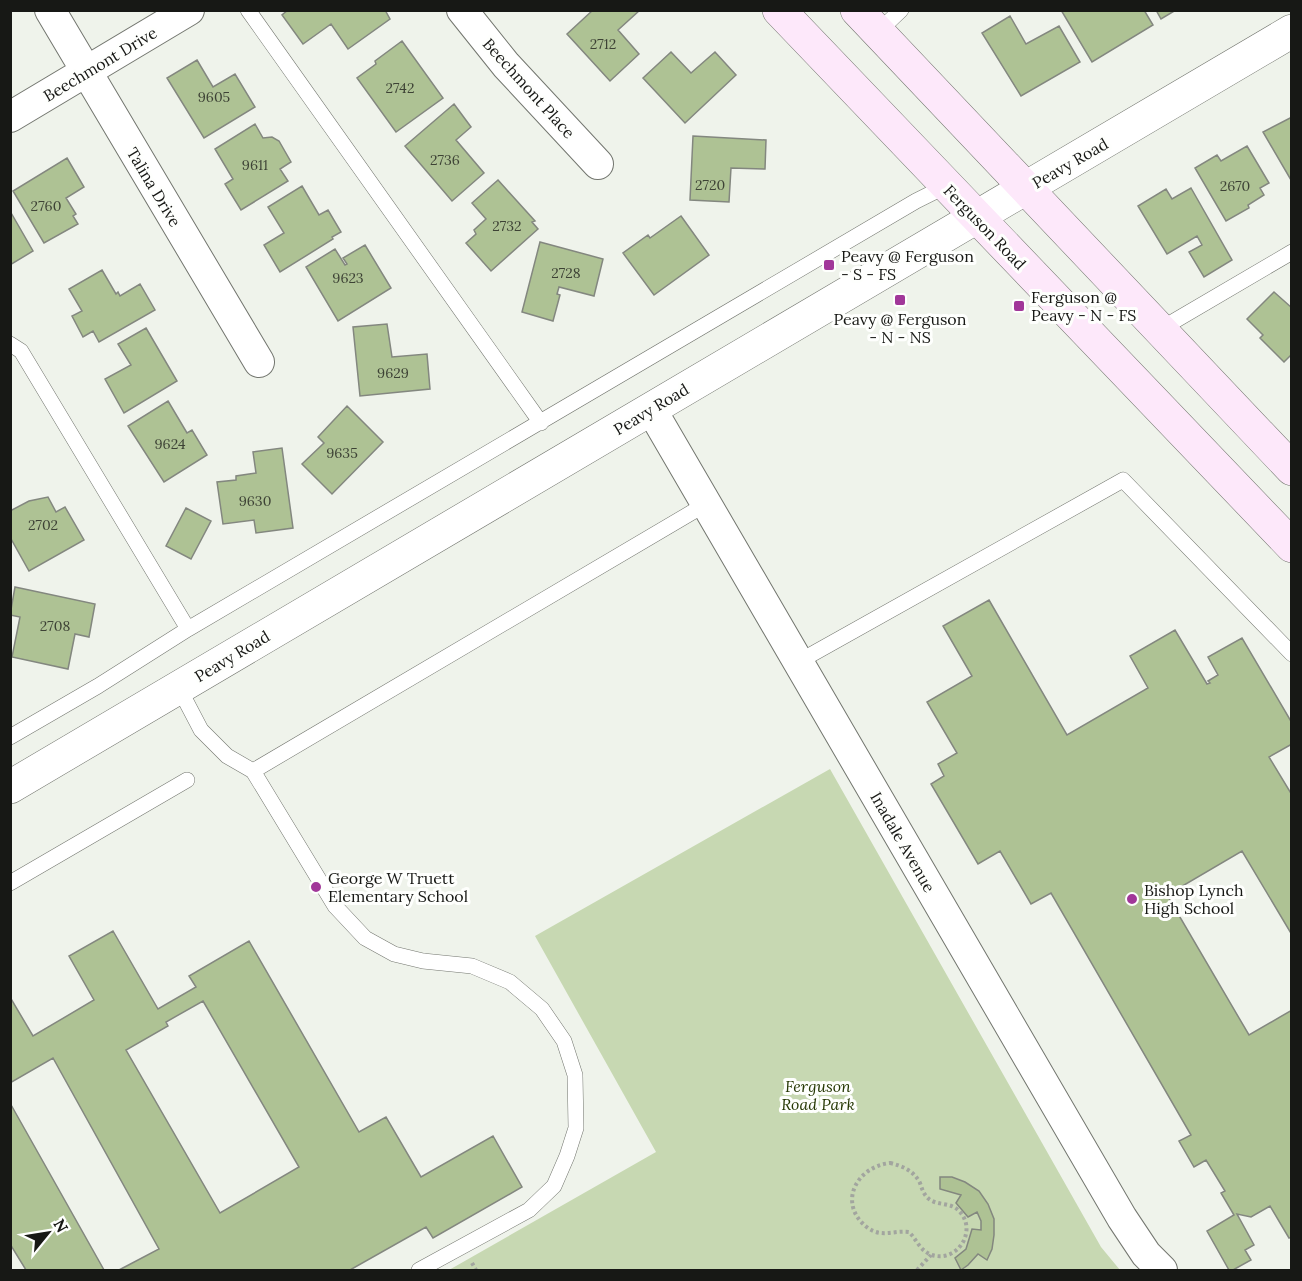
<svg xmlns="http://www.w3.org/2000/svg" width="1302" height="1281" viewBox="0 0 1302 1281" font-family="Lora,serif">
  <style>
    .green { fill: #c7d8b2 }
    .building { fill: #aec294; stroke: #83877f; stroke-width: 1.5; fill-rule: evenodd }
    .lines { fill: none; stroke-linecap: round; stroke-linejoin: round }
    .service-casing { stroke: #73766f; stroke-width: 16 }
    .minor-casing { stroke: #73766f; stroke-width: 32 }
    .tertiary-casing { stroke: #73766f; stroke-width: 34 }
    .secondary-casing { stroke: #73766f; stroke-width: 34 }
    .path { stroke: #a2a59f; stroke-width: 4; stroke-dasharray: 3 3; stroke-linecap: butt }
    .service { stroke: #fff; stroke-width: 15 }
    .minor { stroke: #fff; stroke-width: 30 }
    .tertiary { stroke: #fff; stroke-width: 33 }
    .secondary { stroke: #fde8fa; stroke-width: 33 }
    .poi-dot { fill: #a13799; stroke: #fefffd; stroke-width: 2 }
    .labels { text-anchor: middle; dominant-baseline: central; stroke-width: 6; stroke-linejoin: round; paint-order: stroke }
    .number-label { font-size: 14px; fill: #3d4235 }
    .street-label { font-size: 16px; fill: #171815; stroke: #fefffd }
    .poi-label { font-size: 16px; fill: #171815; stroke: #fefffd; text-anchor: start }
    .park-label { font-size: 16px; font-style: italic; fill: #263804; stroke: #fefffd }
  </style>
  <rect width="100%" height="100%" fill="#eff3eb"/>
  <path class="green" d="M830,769L1101,1247L1120,1270H449L656,1152L535,936Z"/>
  <path class="building" d="M288,10H385L390,19L348,49L331,24L303,44L282,15Z
    M593,10H640L618,30L639,54L610,81L567,34Z
    M1061,10H1144L1153,25L1092,62Z
    M1156,10H1176L1161,19Z
    M1010,16L1026,44L1059,26L1080,62L1021,96L982,33Z
    M402,41L443,98L396,132L357,78L376,64L375,61Z
    M671,52L691,73L715,52L736,75L685,123L643,78Z
    M197,60L213,87L235,74L255,107L204,138L167,78Z
    M454,104L471,127L456,140L484,173L452,201L405,146Z
    M1292,117V179L1291,180L1263,132Z
    M255,124L263,138L272,137L279,141L291,162L280,169L288,181L241,210L225,184L233,179L215,149Z
    M693,136L766,140L765,169L731,168L729,202L690,200Z
    M1247,146L1269,183L1260,188L1264,195L1248,205L1249,208L1226,221L1195,168L1217,155L1221,161Z
    M67,158L84,187L66,198L76,214L73,216L78,224L44,243L13,191Z
    M498,180L535,221L532,222L538,229L491,271L466,243L476,234L474,230L486,219L472,203Z
    M302,186L319,215L328,210L341,232L332,237L333,239L280,272L264,245L284,233L268,207Z
    M1191,188L1232,260L1204,277L1189,252L1202,245L1197,236L1167,254L1138,206L1166,189L1172,199Z
    M10,211L33,251L10,265Z
    M681,216L709,255L654,295L623,253L648,235L650,238Z
    M540,242L603,259L594,296L559,287L557,294L560,295L553,321L522,312Z
    M365,245L391,288L338,321L306,267L335,249L345,265L347,264L343,258Z
    M102,270L116,294L118,292L120,296L140,284L155,310L99,342L93,331L83,337L72,316L82,311L69,289Z
    M1274,292L1292,308V354L1284,362L1260,338L1263,335L1247,319Z
    M387,324L392,357L427,354L430,389L360,396L353,327Z
    M146,328L177,381L124,413L105,379L131,365L118,344Z
    M168,401L187,433L192,430L207,455L164,482L128,426Z
    M347,406L383,442L332,494L302,464L324,443L318,437Z
    M282,448L293,528L256,533L254,520L223,524L217,482L236,480V476L256,473L253,452Z
    M48,497L56,512L65,507L84,540L29,571L10,537V511L29,501Z
    M186,508L211,521L191,559L166,546Z
    M15,587L95,604L89,637L75,634L68,669L12,657L20,617L10,615Z
    M989,600L1067,735L1148,688L1130,656L1175,630L1207,684L1210,683L1208,681L1218,675L1208,657L1242,638L1292,723V744L1269,757L1292,795V935L1242,851L1167,895L1249,1035L1292,1010V1237L1289,1238L1270,1206L1251,1217L1237,1214L1254,1245L1245,1250L1251,1260L1233,1270H1229L1207,1231L1234,1215L1221,1193L1225,1191L1206,1160L1194,1167L1179,1141L1191,1135L1051,893L1031,904L1000,851L978,864L931,784L944,776L938,764L957,753L927,702L972,676L943,626Z
    M113,931L158,1009L196,987L189,976L249,941L359,1132L386,1117L421,1177L493,1136L522,1187L433,1238L426,1227L350,1270H119L159,1249L53,1058L10,1083V997L33,1036L94,1000L69,956ZM203,1001L299,1167L220,1213L126,1050L168,1026L166,1022Z
    M10,1103L104,1270H26L10,1244Z
    M940,1177H952L965,1182L979,1191L988,1204L994,1219V1235L992,1249L987,1260L978,1254L968,1265L961,1270L955,1258L966,1249L972,1229L981,1230V1221L977,1212L968,1217L956,1203L961,1195L940,1189Z"/>
  <g class="lines">
    <defs>
      <path id="service" d="M248,10L541,423
        M878,32L901,10
        M1159,330L1292,252
        M10,344L21,351L188,629
        M798,662L1123,480L1292,654
        M179,688L201,730L227,756L253,771L335,906L365,938L394,954L423,961L472,966L510,982L542,1009L564,1041L575,1075L576,1128L567,1156L554,1186L529,1210L419,1270
        M10,737L98,686L188,629L916,201L946,186
        M253,771L706,504
        M10,883L187,780"/>
      <path id="minor" d="M50,10L259,362
        M462,10L506,65L598,164
        M10,117L189,10
        M651,409L1122,1218L1146,1254L1162,1270"/>
      <path id="tertiary" d="M10,787L1292,31"/>
      <path id="secondary" d="M779,10L1292,546
        M857,10L1292,469"/>
    </defs>
    <use href="#service" class="service-casing"/>
    <use href="#minor" class="minor-casing"/>
    <use href="#tertiary" class="tertiary-casing"/>
    <use href="#secondary" class="secondary-casing"/>
    <path class="path" d="M890,1163C903,1166 914,1171 920,1183C922,1189 924,1195 929,1199C938,1206 951,1202 959,1211C978,1230 958,1263 932,1255C920,1251 917,1240 909,1232C894,1230 882,1238 868,1228C837,1205 855,1167 890,1163Z
      M472,1263L476,1270
      M917,1270L931,1255"/>
    <use href="#service" class="service"/>
    <use href="#minor" class="minor"/>
    <use href="#tertiary" class="tertiary"/>
    <use href="#secondary" class="secondary"/>
  </g>
  <g class="poi-dot">
    <rect x="823" y="259" width="12" height="12" rx="3"/>
    <rect x="894" y="294" width="12" height="12" rx="3"/>
    <rect x="1013" y="300" width="12" height="12" rx="3"/>
    <circle cx="316" cy="887" r="6"/>
    <circle cx="1132" cy="899" r="6"/>
  </g>
  <g class="labels">
    <g class="number-label">
      <text x="603" y="44">2712</text>
      <text x="400" y="88">2742</text>
      <text x="214" y="97">9605</text>
      <text x="445" y="160">2736</text>
      <text x="255" y="165">9611</text>
      <text x="710" y="185">2720</text>
      <text x="1235" y="186">2670</text>
      <text x="46" y="206">2760</text>
      <text x="507" y="226">2732</text>
      <text x="566" y="273">2728</text>
      <text x="348" y="278">9623</text>
      <text x="393" y="373">9629</text>
      <text x="170" y="444">9624</text>
      <text x="342" y="453">9635</text>
      <text x="255" y="501">9630</text>
      <text x="43" y="525">2702</text>
      <text x="55" y="626">2708</text>
    </g>
    <g class="street-label">
      <text transform="translate(100 64) rotate(-31)">Beechmont Drive</text>
      <text transform="translate(529 88) rotate(48)">Beechmont Place</text>
      <text transform="translate(1070 163) rotate(-30)">Peavy Road</text>
      <text transform="translate(154 187) rotate(59)">Talina Drive</text>
      <text transform="translate(985 227) rotate(46)">Ferguson Road</text>
      <text transform="translate(651 409) rotate(-31)">Peavy Road</text>
      <text transform="translate(232 656) rotate(-31)">Peavy Road</text>
      <text transform="translate(903 842) rotate(60)">Inadale Avenue</text>
    </g>
    <g class="poi-label">
      <text x="841" y="256">Peavy @ Ferguson<tspan x="841" dy="18">- S - FS</tspan></text>
      <text x="1031" y="297">Ferguson @<tspan x="1031" dy="18">Peavy - N - FS</tspan></text>
      <text x="900" y="319" text-anchor="middle">Peavy @ Ferguson<tspan x="900" dy="18">- N - NS</tspan></text>
      <text x="328" y="878">George W Truett<tspan x="328" dy="18">Elementary School</tspan></text>
      <text x="1144" y="890">Bishop Lynch<tspan x="1144" dy="18">High School</tspan></text>
    </g>
    <g class="park-label">
      <text x="818" y="1086">Ferguson<tspan x="818" dy="18">Road Park</tspan></text>
    </g>
  </g>
  <rect width="1302" height="1281" fill="none" stroke="#171815" stroke-width="24"/>
  <g transform="translate(48 1233) rotate(60)" stroke="#fefffd" stroke-width="4.5" paint-order="stroke">
  <path d="M0-4.5L10 22L0 15L-10 22Z" fill="#171815"/>
  <text y="-9" font-size="16" font-weight="bold" text-anchor="middle" fill="#171815">N</text>
  </g>
</svg>
